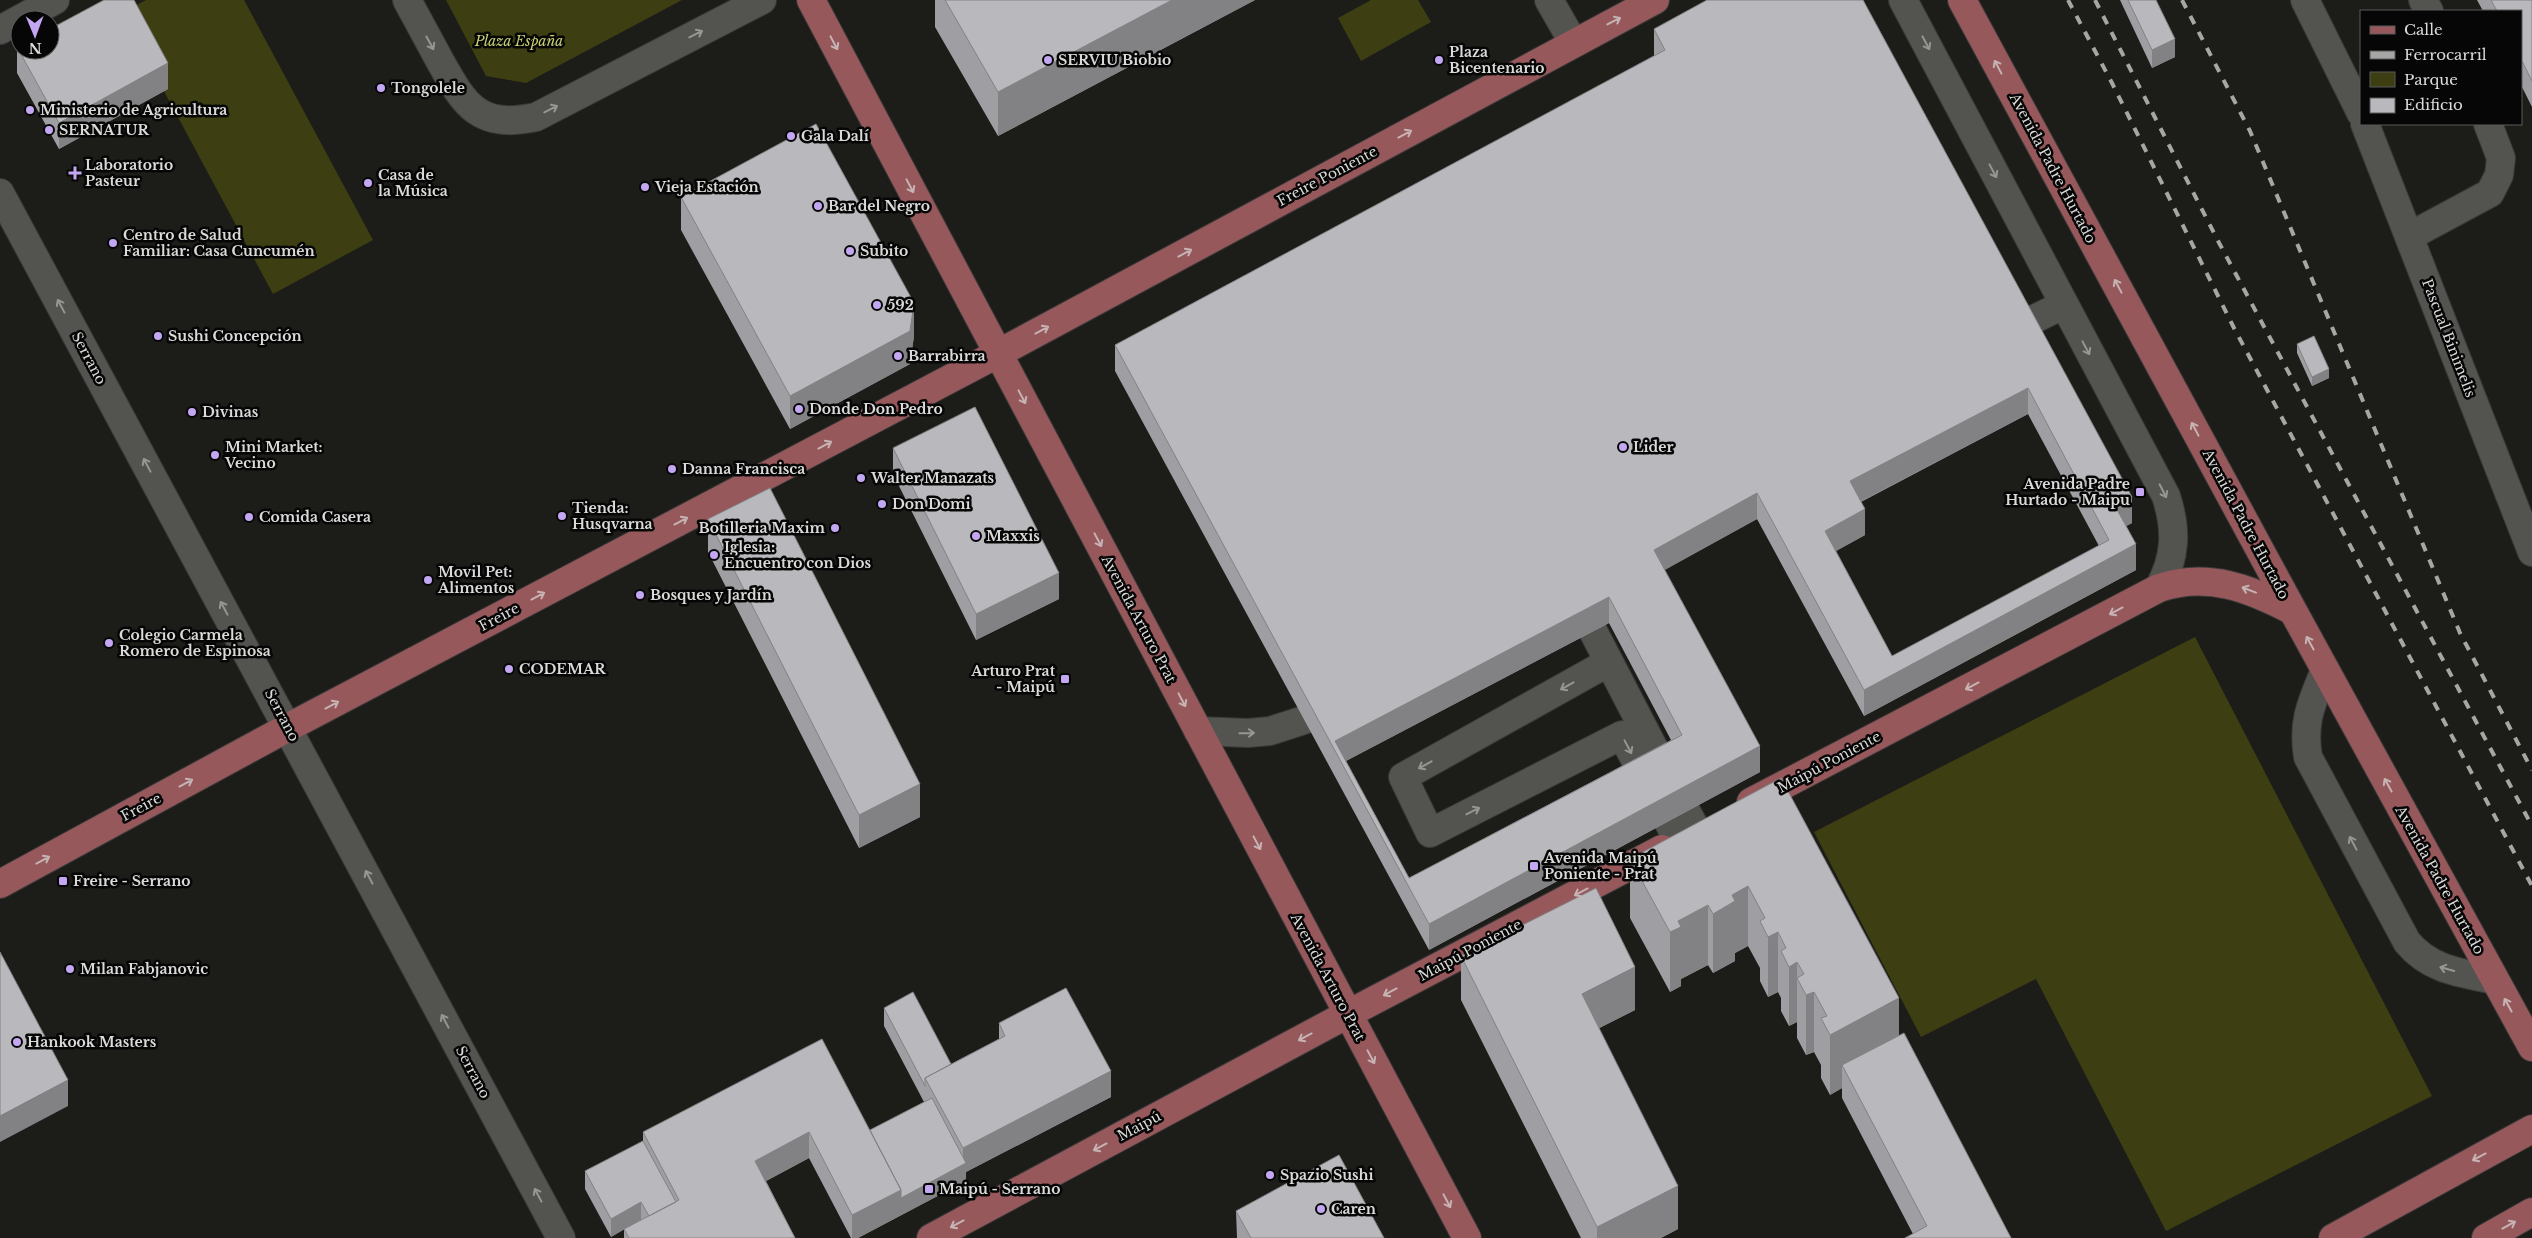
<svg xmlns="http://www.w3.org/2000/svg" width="2532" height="1238" viewBox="0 0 2532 1238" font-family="'Libre Baskerville',serif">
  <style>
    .green { fill: #3d3f13 }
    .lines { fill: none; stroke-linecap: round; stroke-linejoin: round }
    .minor-casing { stroke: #3a3938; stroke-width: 30 }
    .major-casing { stroke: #3a3938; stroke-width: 30 }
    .minor { stroke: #53534f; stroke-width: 28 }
    .major { stroke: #97585c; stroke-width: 28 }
    .rail { stroke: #a6a6a4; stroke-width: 4; stroke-dasharray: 9 9; stroke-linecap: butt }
    .wall { fill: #9f9fa3; fill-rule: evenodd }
    .shaded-wall { fill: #828284 }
    .building { fill: #b9b9bd; stroke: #828284; fill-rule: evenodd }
    .oneway { stroke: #c6b3b3 }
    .oneway2 { stroke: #969694 }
    .poi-dot { fill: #c3a7f2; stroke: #070606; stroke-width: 2 }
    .labels { text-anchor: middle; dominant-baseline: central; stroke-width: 5; stroke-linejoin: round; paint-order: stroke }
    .park-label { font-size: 14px; font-style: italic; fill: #cad172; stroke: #070606 }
    .poi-label { font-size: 14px; font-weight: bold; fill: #dadad8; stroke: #070606; text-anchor: start }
    .street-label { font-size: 14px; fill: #dadad8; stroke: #070606 }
  </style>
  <rect width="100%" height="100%" fill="#1c1c19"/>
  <path class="green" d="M146,0H244L373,240L273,294L122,13Z
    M446,0H682L526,83L486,76Z
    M1371,0H1418L1431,22L1361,61L1338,18Z
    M2195,637L2432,1096L2166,1231L2036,979L1921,1037L1814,832Z"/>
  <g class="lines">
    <defs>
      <path id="minor" d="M407,0C418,20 429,41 440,61C465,106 479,129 536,117L762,0
        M1549,0L1573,42
        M1903,0L2166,496C2177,530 2176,557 2159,588
        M2305,0L2361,113
        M2423,0L2429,11
        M0,30L55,0
        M2365,124L2532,552
        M0,193L561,1238
        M2410,236L2490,193L2499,175L2501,158L2488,124
        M2024,324L2063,305
        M1593,631L1665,770
        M1609,662L1403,777L1430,833L1622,735L1646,780
        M2325,670C2312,702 2302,721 2308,757L2407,942C2430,970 2461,973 2495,980
        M1198,731L1248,733L1270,731L1304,720
        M1686,811L1697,831
        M1668,821L1678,841"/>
      <path id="major" d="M811,0L1467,1238
        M1962,0L2293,611L2532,1047
        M1751,802L2159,588C2208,572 2249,588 2293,611
        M0,884L289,727L999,353L1655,0
        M931,1238L1348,1014L1662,849
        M2333,1238L2532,1129
        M2486,1238L2532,1212"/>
    </defs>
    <use href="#minor" class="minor-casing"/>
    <use href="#major" class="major-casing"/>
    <use href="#minor" class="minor"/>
    <use href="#major" class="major"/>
    <path class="rail" d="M2068,0L2112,83L2234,328L2532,886
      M2095,0L2217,239L2532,826
      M2182,0L2250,131L2460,633L2532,770"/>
  </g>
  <path class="wall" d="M935,0H1255L998,136L935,27Z
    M1863,0L2132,523L2126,526L2136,570L1864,716L1757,519L1664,570L1760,772L1429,950L1115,371V345L1654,56V29ZM2028,414L2099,546L1892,656L1836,551L1865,535L1861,502ZM1609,623L1671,740L1409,878L1346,761Z
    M2120,0H2156L2175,57L2152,68Z
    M2477,0H2532V107L2521,85V11H2483Z
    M17,47L168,89L59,149L17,73Z
    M681,197L914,336L910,364L790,429L681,230Z
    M2297,344L2329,378L2312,386L2297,353Z
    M893,448L1059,599L976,640L893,474Z
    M708,519L920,817L859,848L708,552Z
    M1781,778L1899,1036L2011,1238L1913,1234L1842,1098V1088L1830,1095L1821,1078V1065L1814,1052L1806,1055L1797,1038V1022L1789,1026L1781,1011V998L1778,992L1768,997L1760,981V968L1748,946L1735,953V961L1713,973L1708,965L1681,979V986L1670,992L1630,918V859Z
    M1461,956L1635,1010L1599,1028L1678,1229L1661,1238H1581L1461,1000Z
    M884,1008L951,1064L999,1039V1023L1111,1097L966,1172V1181L858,1238H851L809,1158L766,1181L795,1238H624V1229L611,1237L585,1189V1171L643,1141V1132L870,1130L924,1102L884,1026Z
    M1236,1211L1384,1238H1237Z"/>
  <path class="shaded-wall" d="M1172,0H1255L998,136V92Z
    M2175,39V57L2152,68V50Z
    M168,63V89L59,149V123Z
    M914,303V336L910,364L790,429V396Z
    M2329,369V378L2312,386V377Z
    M2028,388V414L1850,507V481Z
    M1757,493V519L1654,576V550Z
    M2132,497V523L2115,532V506Z
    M1865,509V535L1825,557V531Z
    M2136,544V570L1864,716V690Z
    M1059,573V599L976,640V614Z
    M1609,597V623L1342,763L1335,741Z
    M1760,746V772L1429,950V924Z
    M920,784V817L859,848V815Z
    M1748,886V946L1735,953V961L1713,973V914L1732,895Z
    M1708,905V965L1681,979V986L1670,992V932L1678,921Z
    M1778,932V992L1768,997V937Z
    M1797,962V1022L1789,1026V967Z
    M1635,967V1010L1582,1037V994Z
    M1814,992V1052L1806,1055V995Z
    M1899,998V1058L1842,1065V1088L1830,1095V1035Z
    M1111,1071V1097L966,1172V1181L858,1238H852V1215L901,1190L963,1165V1148Z
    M68,1080V1106L0,1142V1116Z
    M809,1132V1158L755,1187V1161Z
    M1678,1186V1229L1661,1238H1597V1227Z
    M641,1202V1220L611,1237V1219Z"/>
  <path class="building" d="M104,0H134L168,63L59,123L17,47L20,46V50H50V29Z
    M945,0H1172L998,92Z
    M1707,0H1863L2132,497L2115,506L2136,544L1864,690L1757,493L1654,550L1760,746L1429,924L1115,345L1665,50L1654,29ZM2028,388L2109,540L1892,656L1825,531L1865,509L1850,481ZM1609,597L1682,735L1409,878L1335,741Z
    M2128,0H2156L2175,39L2152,50Z
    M2491,0H2532V81L2521,59V11H2497Z
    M816,124L914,303L910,331L790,396L681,197Z
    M2314,336L2329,369L2312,377L2297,344Z
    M975,407L1059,573L976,614L893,448Z
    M770,488L920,784L859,815L708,519Z
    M1781,778L1899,998L1830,1035L1821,1018L1827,1016L1814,992L1806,995L1797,978L1804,974L1797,962L1789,967L1781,951L1786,948L1778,932L1768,937L1760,921L1765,918L1748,886L1732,895L1735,901L1713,914L1708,905L1678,921L1681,927L1670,932L1630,859Z
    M1596,888L1635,967L1582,994L1678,1186L1597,1227L1461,956Z
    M0,952L68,1080L0,1116Z
    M1066,988L1111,1071L963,1148L925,1078L1005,1036L999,1023Z
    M913,992L951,1064L925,1078V1086L884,1008Z
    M1904,1033L2011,1238H1905L1927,1226L1842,1065Z
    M822,1039L901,1190L852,1215L809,1132L755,1161L795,1238H629L624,1229L679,1200L643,1132Z
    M932,1098L966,1163L901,1198V1190L870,1130Z
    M643,1141L676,1202L649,1216L641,1202L611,1219L585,1171Z
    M1339,1155L1384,1238H1251L1236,1211Z"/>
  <defs><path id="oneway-shaft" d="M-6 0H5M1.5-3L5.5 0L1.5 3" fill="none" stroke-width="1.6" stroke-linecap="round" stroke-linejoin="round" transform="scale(1.25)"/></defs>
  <g class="oneway">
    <use href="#oneway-shaft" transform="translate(1614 21) rotate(-27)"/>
    <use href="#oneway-shaft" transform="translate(834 43) rotate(62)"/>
    <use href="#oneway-shaft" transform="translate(1998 67) rotate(-118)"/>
    <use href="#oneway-shaft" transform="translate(1405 134) rotate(-28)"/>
    <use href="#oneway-shaft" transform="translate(910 186) rotate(62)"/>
    <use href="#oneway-shaft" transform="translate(1185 253) rotate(-28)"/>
    <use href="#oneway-shaft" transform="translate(2118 286) rotate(-118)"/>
    <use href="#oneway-shaft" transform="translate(1042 330) rotate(-28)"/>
    <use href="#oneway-shaft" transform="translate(1022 397) rotate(62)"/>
    <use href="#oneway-shaft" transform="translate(2195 429) rotate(-118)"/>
    <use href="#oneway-shaft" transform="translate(825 445) rotate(-28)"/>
    <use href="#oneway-shaft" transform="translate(681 521) rotate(-28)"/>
    <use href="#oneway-shaft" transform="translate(1098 540) rotate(62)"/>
    <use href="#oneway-shaft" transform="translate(2249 590) rotate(-159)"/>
    <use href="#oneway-shaft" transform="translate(538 596) rotate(-28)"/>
    <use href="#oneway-shaft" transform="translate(2116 611) rotate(152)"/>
    <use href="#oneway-shaft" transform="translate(2310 643) rotate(-119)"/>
    <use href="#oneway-shaft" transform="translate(1972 686) rotate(152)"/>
    <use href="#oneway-shaft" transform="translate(1182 700) rotate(62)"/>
    <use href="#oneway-shaft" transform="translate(332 705) rotate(-28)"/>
    <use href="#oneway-shaft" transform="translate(186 783) rotate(-28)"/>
    <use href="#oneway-shaft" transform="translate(2388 785) rotate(-119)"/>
    <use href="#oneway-shaft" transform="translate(1257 843) rotate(62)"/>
    <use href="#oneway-shaft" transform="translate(43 860) rotate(-28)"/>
    <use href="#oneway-shaft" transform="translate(1581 892) rotate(152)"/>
    <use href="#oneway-shaft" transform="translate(1390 992) rotate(152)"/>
    <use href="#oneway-shaft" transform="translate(2508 1005) rotate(-119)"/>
    <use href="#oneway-shaft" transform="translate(1305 1037) rotate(152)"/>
    <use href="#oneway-shaft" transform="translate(1371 1057) rotate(62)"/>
    <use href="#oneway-shaft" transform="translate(1100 1147) rotate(152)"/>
    <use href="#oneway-shaft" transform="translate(2479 1157) rotate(152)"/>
    <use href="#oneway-shaft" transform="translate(1447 1201) rotate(62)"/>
    <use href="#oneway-shaft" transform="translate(957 1224) rotate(152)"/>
    <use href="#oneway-shaft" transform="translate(2509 1225) rotate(-29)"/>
  </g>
  <g class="oneway2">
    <use href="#oneway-shaft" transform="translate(696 34) rotate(-27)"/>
    <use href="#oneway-shaft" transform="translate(430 43) rotate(61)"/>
    <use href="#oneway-shaft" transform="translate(1926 43) rotate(62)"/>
    <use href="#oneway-shaft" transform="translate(551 109) rotate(-27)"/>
    <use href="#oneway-shaft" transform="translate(1993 171) rotate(62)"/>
    <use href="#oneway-shaft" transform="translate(61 306) rotate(-118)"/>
    <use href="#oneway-shaft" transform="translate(2086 348) rotate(62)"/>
    <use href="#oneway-shaft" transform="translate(147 465) rotate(-118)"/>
    <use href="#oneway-shaft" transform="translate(2163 491) rotate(63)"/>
    <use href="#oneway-shaft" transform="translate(224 608) rotate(-118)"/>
    <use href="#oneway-shaft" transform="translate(1567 686) rotate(151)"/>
    <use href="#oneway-shaft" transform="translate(1247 733) rotate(-1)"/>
    <use href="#oneway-shaft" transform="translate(1628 747) rotate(62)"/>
    <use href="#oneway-shaft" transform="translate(1425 765) rotate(151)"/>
    <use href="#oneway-shaft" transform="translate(1473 811) rotate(-27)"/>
    <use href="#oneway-shaft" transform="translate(2353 843) rotate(-118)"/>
    <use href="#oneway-shaft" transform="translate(369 877) rotate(-118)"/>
    <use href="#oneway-shaft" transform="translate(2447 969) rotate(-164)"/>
    <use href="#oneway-shaft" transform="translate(445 1021) rotate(-118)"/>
    <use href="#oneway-shaft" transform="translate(538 1195) rotate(-118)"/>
  </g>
  <g class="poi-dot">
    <circle cx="1048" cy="60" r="5"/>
    <circle cx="1439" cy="60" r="5"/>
    <circle cx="381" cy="88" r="5"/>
    <circle cx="30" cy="110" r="5"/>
    <circle cx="49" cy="130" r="5"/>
    <circle cx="791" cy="136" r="5"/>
    <path d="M72.5 165.5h5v5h5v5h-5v5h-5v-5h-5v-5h5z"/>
    <circle cx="368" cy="183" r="5"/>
    <circle cx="645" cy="187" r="5"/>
    <circle cx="818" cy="206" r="5"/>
    <circle cx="113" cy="243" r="5"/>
    <circle cx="850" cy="251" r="5"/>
    <circle cx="877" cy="305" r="5"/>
    <circle cx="158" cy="336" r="5"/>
    <circle cx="898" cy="356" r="5"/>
    <circle cx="799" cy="409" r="5"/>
    <circle cx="192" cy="412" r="5"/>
    <circle cx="1623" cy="447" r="5"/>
    <circle cx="215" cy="455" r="5"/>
    <circle cx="672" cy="469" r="5"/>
    <circle cx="861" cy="478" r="5"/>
    <rect x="2135" y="487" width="10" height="10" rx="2.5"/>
    <circle cx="882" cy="504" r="5"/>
    <circle cx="562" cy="516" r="5"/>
    <circle cx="249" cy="517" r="5"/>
    <circle cx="835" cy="528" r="5"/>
    <circle cx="976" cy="536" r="5"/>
    <circle cx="714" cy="555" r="5"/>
    <circle cx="428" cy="580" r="5"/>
    <circle cx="640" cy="595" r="5"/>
    <circle cx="109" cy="643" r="5"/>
    <circle cx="509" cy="669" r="5"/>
    <rect x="1060" y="674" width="10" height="10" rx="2.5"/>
    <rect x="1529" y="861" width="10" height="10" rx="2.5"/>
    <rect x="58" y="876" width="10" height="10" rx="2.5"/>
    <circle cx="70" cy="969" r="5"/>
    <circle cx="17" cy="1042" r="5"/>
    <circle cx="1270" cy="1175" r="5"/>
    <rect x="924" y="1184" width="10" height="10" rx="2.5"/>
    <circle cx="1321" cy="1209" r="5"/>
  </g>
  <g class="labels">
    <g class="park-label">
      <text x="519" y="41">Plaza España</text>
    </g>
    <g class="poi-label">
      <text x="1449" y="52">Plaza<tspan x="1449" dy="16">Bicentenario</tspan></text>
      <text x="1058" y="60">SERVIU Biobio</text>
      <text x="391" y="88">Tongolele</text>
      <text x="40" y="110">Ministerio de Agricultura</text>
      <text x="59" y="130">SERNATUR</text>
      <text x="801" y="136">Gala Dalí</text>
      <text x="85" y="165">Laboratorio<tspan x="85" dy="16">Pasteur</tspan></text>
      <text x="378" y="175">Casa de<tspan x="378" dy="16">la Música</tspan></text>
      <text x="655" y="187">Vieja Estación</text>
      <text x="828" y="206">Bar del Negro</text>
      <text x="123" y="235">Centro de Salud<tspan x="123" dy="16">Familiar: Casa Cuncumén</tspan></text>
      <text x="860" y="251">Subito</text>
      <text x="887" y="305">592</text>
      <text x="168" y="336">Sushi Concepción</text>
      <text x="908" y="356">Barrabirra</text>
      <text x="809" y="409">Donde Don Pedro</text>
      <text x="202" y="412">Divinas</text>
      <text x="225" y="447">Mini Market:<tspan x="225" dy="16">Vecino</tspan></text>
      <text x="1633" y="447">Lider</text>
      <text x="682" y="469">Danna Francisca</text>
      <text x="871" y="478">Walter Manazats</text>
      <text x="2130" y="484" text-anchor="end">Avenida Padre<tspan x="2130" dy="16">Hurtado - Maipu</tspan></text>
      <text x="892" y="504">Don Domi</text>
      <text x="572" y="508">Tienda:<tspan x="572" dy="16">Husqvarna</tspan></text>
      <text x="259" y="517">Comida Casera</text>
      <text x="825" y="528" text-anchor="end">Botilleria Maxim</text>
      <text x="986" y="536">Maxxis</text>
      <text x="724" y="547">Iglesia:<tspan x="724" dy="16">Encuentro con Dios</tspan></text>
      <text x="438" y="572">Movil Pet:<tspan x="438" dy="16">Alimentos</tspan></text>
      <text x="650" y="595">Bosques y Jardín</text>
      <text x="119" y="635">Colegio Carmela<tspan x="119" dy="16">Romero de Espinosa</tspan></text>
      <text x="519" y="669">CODEMAR</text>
      <text x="1055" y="671" text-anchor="end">Arturo Prat<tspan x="1055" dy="16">- Maipú</tspan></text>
      <text x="1544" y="858">Avenida Maipú<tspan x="1544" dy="16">Poniente - Prat</tspan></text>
      <text x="73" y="881">Freire - Serrano</text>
      <text x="80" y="969">Milan Fabjanovic</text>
      <text x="27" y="1042">Hankook Masters</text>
      <text x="1280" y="1175">Spazio Sushi</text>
      <text x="939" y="1189">Maipú - Serrano</text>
      <text x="1331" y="1209">Caren</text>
    </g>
    <g class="street-label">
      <text transform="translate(2053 168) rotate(62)">Avenida Padre Hurtado</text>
      <text transform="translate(1327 176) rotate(-28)">Freire Poniente</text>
      <text transform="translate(2449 338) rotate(69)">Pascual Binimelis</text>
      <text transform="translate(89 358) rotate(62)">Serrano</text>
      <text transform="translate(2246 524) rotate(62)">Avenida Padre Hurtado</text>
      <text transform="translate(499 617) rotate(-28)">Freire</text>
      <text transform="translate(1139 619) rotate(62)">Avenida Arturo Prat</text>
      <text transform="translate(282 715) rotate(62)">Serrano</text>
      <text transform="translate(1829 762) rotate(-28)">Maipú Poniente</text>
      <text transform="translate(141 807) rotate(-28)">Freire</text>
      <text transform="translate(2440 880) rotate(61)">Avenida Padre Hurtado</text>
      <text transform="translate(1470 950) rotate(-28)">Maipú Poniente</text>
      <text transform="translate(1328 977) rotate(62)">Avenida Arturo Prat</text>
      <text transform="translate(473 1072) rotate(62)">Serrano</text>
      <text transform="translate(1139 1126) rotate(-28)">Maipú</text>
    </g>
  </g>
  <rect x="2360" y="10" width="162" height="115" fill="#070606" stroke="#5b5b5a"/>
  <rect x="2370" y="26" width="25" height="8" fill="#97585c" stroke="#5b5b5a"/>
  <text x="2404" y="35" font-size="15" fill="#dadad8">Calle</text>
  <rect x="2370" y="51" width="25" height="8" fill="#a6a6a4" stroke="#5b5b5a"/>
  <text x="2404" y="60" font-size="15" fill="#dadad8">Ferrocarril</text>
  <rect x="2370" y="72" width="25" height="15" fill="#3d3f13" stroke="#5b5b5a"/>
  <text x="2404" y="85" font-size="15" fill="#dadad8">Parque</text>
  <rect x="2370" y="98" width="25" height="15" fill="#b9b9bd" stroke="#5b5b5a"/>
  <text x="2404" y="110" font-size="15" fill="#dadad8">Edificio</text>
  <g transform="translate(35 35) rotate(179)"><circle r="24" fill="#070606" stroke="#5b5b5a"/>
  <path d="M0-4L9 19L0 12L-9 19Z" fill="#c3a7f2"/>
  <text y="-8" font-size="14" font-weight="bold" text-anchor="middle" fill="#dadad8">N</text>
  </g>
</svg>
